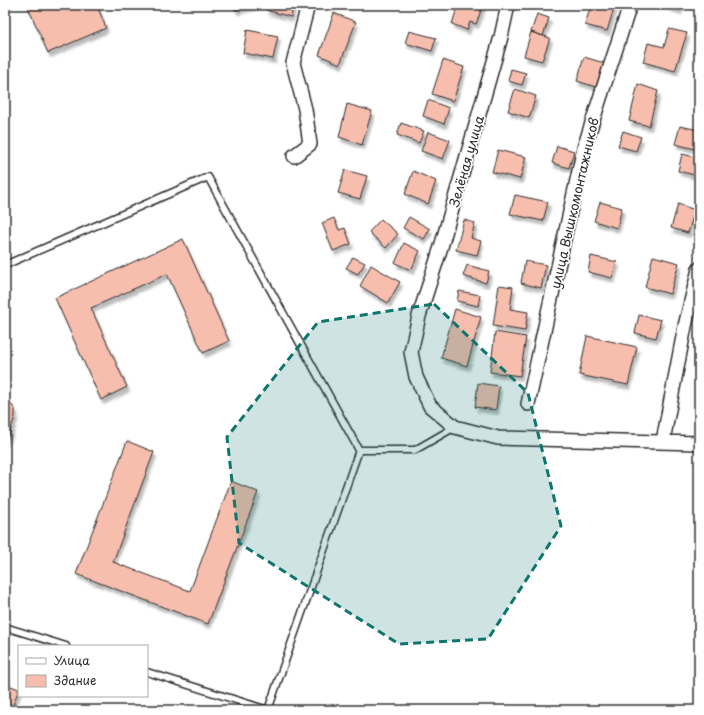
<svg xmlns="http://www.w3.org/2000/svg" width="704" height="715" viewBox="0 0 704 715" font-family="'Playpen Sans',sans-serif">
  <style>
    .building { fill: #f7beae; stroke: #2b2b2b; filter: url(#shadow) }
    .lines { fill: none; stroke-linecap: round; stroke-linejoin: round }
    .lane-casing { stroke: #2b2b2b; stroke-width: 9 }
    .street-casing { stroke: #2b2b2b; stroke-width: 16 }
    .lane { stroke: #fff; stroke-width: 6 }
    .street { stroke: #fff; stroke-width: 13 }
    .marked { fill: #0f766e; fill-opacity: 0.2; stroke: #0f766e; stroke-width: 3; stroke-dasharray: 8 5; stroke-linejoin: round }
    .labels { text-anchor: middle; dominant-baseline: central; stroke-width: 3.5; stroke-linejoin: round; paint-order: stroke }
    .street-label { font-size: 13px; fill: #2b2b2b; stroke: #fff }
  </style>
  <defs>
    <filter id="shadow"><feDropShadow dx="2.5" dy="4.5" stdDeviation="1" flood-color="#0004"/></filter>
  </defs>
  <rect width="100%" height="100%" fill="#fff"/>
  <filter id="ink" filterUnits="userSpaceOnUse"><feTurbulence type="fractalNoise" baseFrequency=".025" numOctaves="2"/><feDisplacementMap in="SourceGraphic" scale="8" xChannelSelector="R" yChannelSelector="G"/><feConvolveMatrix kernelMatrix="1 2 1 2 8 2 1 2 1" color-interpolation-filters="sRGB"/></filter>
  <g filter="url(#ink)">
    <path class="building" d="M27,5H97L106,28L48,53Z
      M234,5H256L235,10Z
      M267,5H293L291,17L266,10Z
      M458,5H483L476,24L470,22L467,30L452,24Z
      M591,5H615L607,31L585,25Z
      M664,5H681L679,10Z
      M334,13L356,22L340,64L319,55Z
      M537,14L549,18L543,36L531,32Z
      M669,29L687,33L675,71L643,62L648,43L664,47Z
      M247,30L278,36L273,59L243,53Z
      M409,31L436,38L432,51L405,43Z
      M531,32L550,38L542,61L524,56Z
      M584,57L604,63L596,87L577,81Z
      M443,60L464,67L453,101L432,94Z
      M511,69L526,73L522,85L508,81Z
      M638,84L658,91L649,126L629,121Z
      M515,89L536,96L529,118L508,111Z
      M699,99V111H696Z
      M428,100L449,108L444,124L423,116Z
      M347,104L372,111L362,145L339,137Z
      M401,123L424,131L419,143L397,135Z
      M680,126L699,130V150L675,144Z
      M623,131L641,137L636,151L618,146Z
      M428,132L450,140L443,159L421,151Z
      M557,146L574,151L569,168L552,163Z
      M498,150L526,157L520,179L492,172Z
      M682,154L699,158V176L678,171Z
      M345,170L367,176L360,199L338,193Z
      M413,171L436,181L428,204L405,194Z
      M515,195L548,202L543,221L510,214Z
      M600,202L622,208L617,228L594,221Z
      M678,204L695,210L688,233L671,228Z
      M409,217L430,229L424,239L403,228Z
      M334,218L339,230L345,228L351,244L333,251L322,223Z
      M381,219L398,234L386,248L369,232Z
      M464,220L475,223L471,238L481,241L477,255L456,250Z
      M183,239L229,341L203,353L167,274L91,308L127,387L101,400L55,298Z
      M404,243L420,251L411,270L395,263Z
      M591,256L617,262L612,278L588,272Z
      M653,256L679,263L670,294L645,287Z
      M353,257L365,263L358,274L346,268Z
      M525,261L546,265L541,288L521,283Z
      M371,265L400,282L388,303L360,286Z
      M467,265L489,271L486,283L463,276Z
      M499,285L513,287L510,309L528,312L525,331L493,326Z
      M459,291L480,295L478,306L457,301Z
      M455,309L481,317L467,366L441,358Z
      M639,315L661,320L656,338L635,333Z
      M495,332L526,337L520,376L490,372Z
      M587,336L637,347L628,385L579,375Z
      M478,383L499,386L496,410L475,407Z
      M5,401L10,403L15,409V416L9,435L5,442Z
      M127,441L154,452L113,562L190,591L231,481L258,492L208,624L76,574Z
      M5,684L19,689L11,710H5Z"/>
    <g class="lines">
      <defs>
        <path id="lane" d="M5,265L208,177L359,450L268,710
          M359,450H415L455,427
          M5,627L66,646
          M147,672L268,710"/>
        <path id="street" d="M508,5L501,37L441,247L419,316L411,352L416,377L430,406L455,427L498,438L699,443
          M294,156L310,144L305,109L293,63L308,5
          M528,404L584,148L630,5
          M663,441L685,326L699,269"/>
      </defs>
      <use href="#lane" class="lane-casing"/>
      <use href="#street" class="street-casing"/>
      <use href="#lane" class="lane"/>
      <use href="#street" class="street"/>
    </g>
  </g>
  <path class="marked" d="M434,304L528,393L561,526L488,639L399,644L239,543L227,437L318,322Z"/>
  <g class="labels">
    <g class="street-label">
      <text transform="translate(466 161) rotate(-74)">Зелёная улица</text>
      <text transform="translate(574 203) rotate(-77)">улица Вышкомонтажников</text>
    </g>
  </g>
  <rect width="704" height="715" fill="none" stroke="#fff" stroke-width="20"/>
  <rect x="10" y="10" width="684" height="695" fill="none" stroke="#2b2b2b" stroke-width="1.5" filter="url(#ink)"/>
  <rect x="18" y="645" width="130" height="52" fill="#ffffff" stroke="#aaaaaa"/>
  <rect x="26" y="658" width="20" height="6" fill="#ffffff" stroke="#aaaaaa"/>
  <text x="54" y="665" font-size="12" fill="#2b2b2b">Улица</text>
  <rect x="26" y="675" width="20" height="12" fill="#f7beae" stroke="#aaaaaa"/>
  <text x="54" y="685" font-size="12" fill="#2b2b2b">Здание</text>
</svg>
